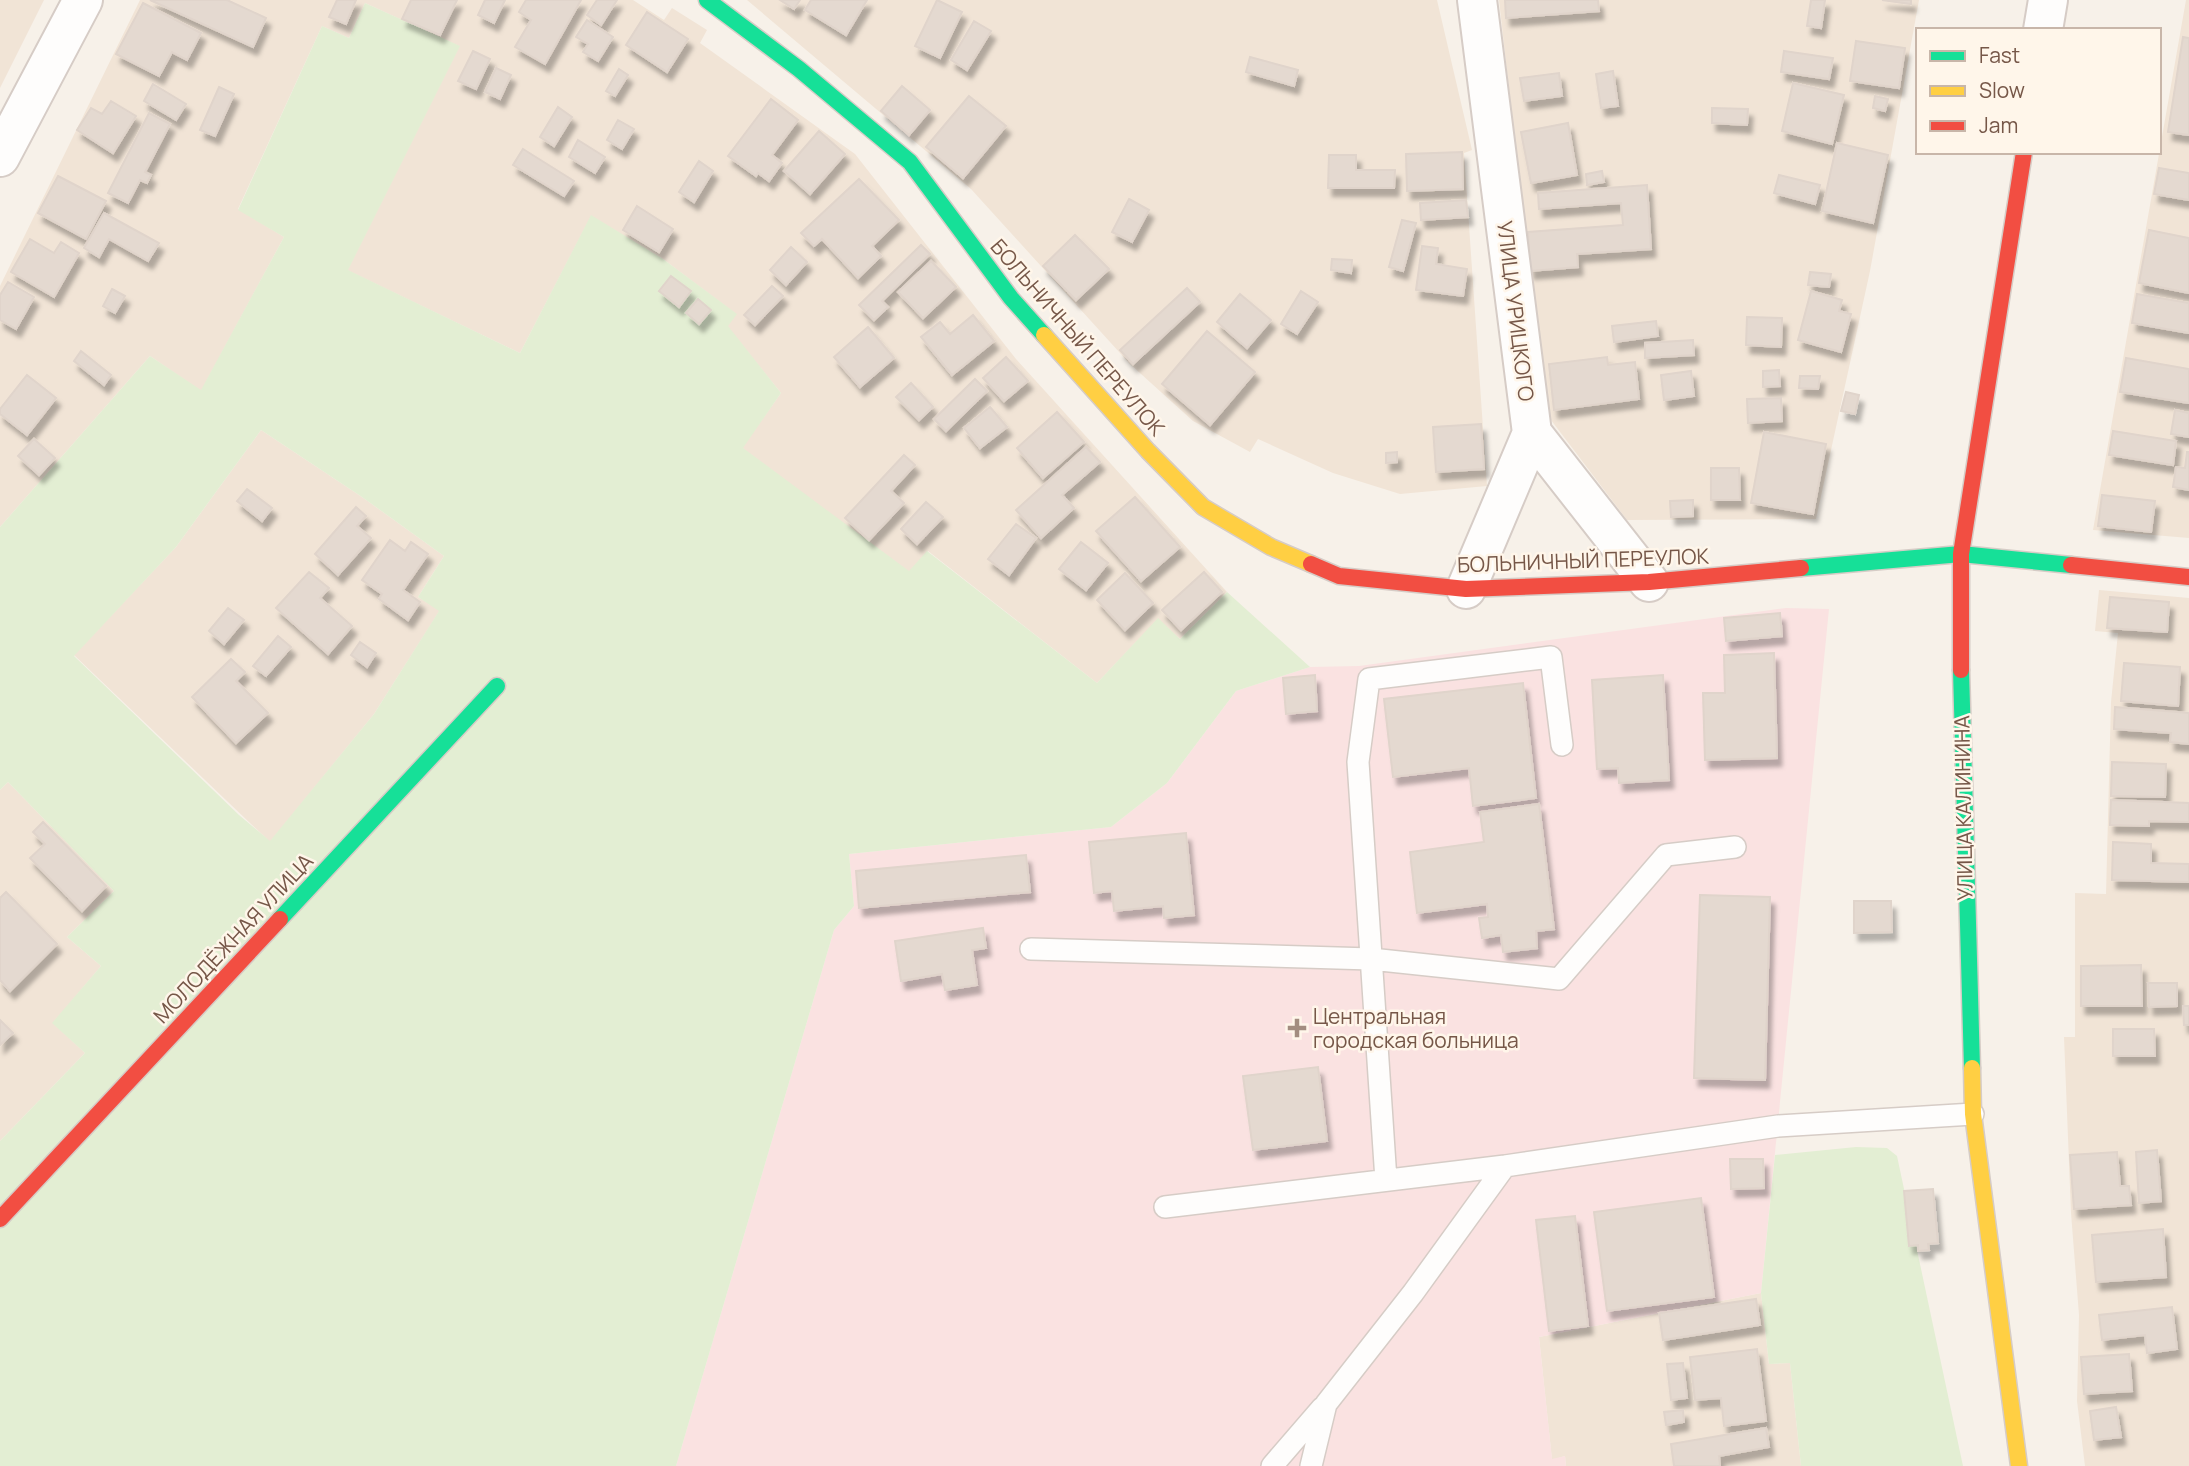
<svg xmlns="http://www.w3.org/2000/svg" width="2189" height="1466" viewBox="0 0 2189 1466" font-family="Manrope,sans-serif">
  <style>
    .residential { fill: #f1e4d6 }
    .medical { fill: #fae2e1 }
    .green { fill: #e3eed3; fill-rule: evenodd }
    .building { fill: #e4d9d0; stroke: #e0d4cb; stroke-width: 2; filter: url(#shadow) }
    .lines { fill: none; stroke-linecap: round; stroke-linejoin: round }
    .lane-casing { stroke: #d6ccc6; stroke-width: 24 }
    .street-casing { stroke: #d6ccc6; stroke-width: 42 }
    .fast-casing { stroke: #d6ccc6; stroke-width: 19 }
    .slow-casing { stroke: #d6ccc6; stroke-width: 19 }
    .jam-casing { stroke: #d6ccc6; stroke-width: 19 }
    .lane { stroke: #fefdfc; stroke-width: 21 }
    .street { stroke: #fefdfc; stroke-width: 38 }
    .fast { stroke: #16e098; stroke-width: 16 }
    .slow { stroke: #ffcf43; stroke-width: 16 }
    .jam { stroke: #f24e42; stroke-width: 16 }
    .poi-dot { fill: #a38d80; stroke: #fff6ea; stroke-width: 2.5 }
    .labels { text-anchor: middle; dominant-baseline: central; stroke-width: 5; stroke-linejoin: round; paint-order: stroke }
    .street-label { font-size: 21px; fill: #765748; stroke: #fff6ea }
    .poi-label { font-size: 21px; fill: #765748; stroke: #fff6ea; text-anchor: start }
  </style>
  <defs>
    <filter id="shadow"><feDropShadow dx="4.5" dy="8" stdDeviation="2" flood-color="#0004"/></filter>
  </defs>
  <rect width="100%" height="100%" fill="#f7f1e9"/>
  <path class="residential" d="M0,0H44L0,88Z
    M140,0H633L664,20L672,8L707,30L700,43L855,154L1016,359L1227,592L1180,639L1158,619L1097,683L928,551L909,572L742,448L781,393L727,326L736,314L663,259L591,216L520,353L347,270L459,46L365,3L349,38L322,26L238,209L284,237L201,391L150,356L0,527V286Z
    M747,0H1437L1472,150L1464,153L1487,486L1400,494L1333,473L1258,439L1250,452L1193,421L1130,364L971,189Z
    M1499,0H1919L1870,271L1816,519L1627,520L1551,420L1545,411Z
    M2186,0H2189V538L2093,530Z
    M261,430L362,497L444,556L418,597L440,610L374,714L270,842L74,655L176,547Z
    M2099,590L2189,598V1466H2085L2077,1401L2079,1315L2071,1213L2064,1037H2075V893L2106,894L2111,702L2118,633L2095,631Z
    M8,782L114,891L67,937L101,966L53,1023L85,1053L0,1141V790Z
    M1761,1293L1769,1364L1790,1363L1801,1466H1566L1565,1456L1552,1460L1539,1337Z"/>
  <path class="medical" d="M1786,608L1829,609L1761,1293L1539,1337L1552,1459L1565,1456L1566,1466H676L834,930L854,906L849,854L1111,827L1167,783L1236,691L1310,667L1359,666Z"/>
  <path class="green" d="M365,3L460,46L348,270L520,353L591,215L663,259L737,314L728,326L781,393L743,448L909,571L927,551L1097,683L1158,618L1180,639L1227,592L1310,667L1236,691L1167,783L1111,827L849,854L854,906L834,930L676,1466H0V1141L85,1053L52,1023L101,966L67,937L114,891L8,782L0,790V527L150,356L201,390L284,237L238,210L322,26L349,38ZM261,430L362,497L444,556L418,597L439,611L374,714L270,841L239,815L74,656L176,547Z
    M1856,1147L1887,1148L1897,1156L1963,1466H1801L1790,1363L1769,1364L1761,1293L1775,1155Z"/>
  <path class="building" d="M150,0H227L266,18L253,47Z
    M337,0H356L346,24L329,17Z
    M411,0H457L440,35L402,19Z
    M485,0H505L494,23L478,15Z
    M526,0H581L545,64L515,47L531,20L519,12Z
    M597,0H617L601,25L587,15Z
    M780,0H800L794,9Z
    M811,0H867L846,35L805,10Z
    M937,0L962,12L940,58L915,46Z
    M1505,0H1598L1599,11L1506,18Z
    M1811,0H1825L1821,28L1807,26Z
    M1882,0H1911V4Z
    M143,3L201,33L187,60L172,52L159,76L116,54Z
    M647,12L688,39L667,72L626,45Z
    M587,20L613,37L598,61L583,52L588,44L576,37Z
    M974,21L991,31L967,70L951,60Z
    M2183,37L2189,38V135L2168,132Z
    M1856,41L1905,48L1899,88L1850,81Z
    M473,51L490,59L476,89L458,81Z
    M1784,51L1833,58L1829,79L1781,72Z
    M1250,57L1298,70L1294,86L1246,72Z
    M496,68L511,75L500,99L485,92Z
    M619,69L628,75L615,96L606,91Z
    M1613,71L1618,106L1601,108L1596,74Z
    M1559,73L1562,96L1524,101L1520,78Z
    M1793,83L1844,95L1832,144L1782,131Z
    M153,84L186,104L176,120L144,101Z
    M902,86L930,110L909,135L881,111Z
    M219,87L234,94L215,136L200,130Z
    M969,96L1006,126L963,178L926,147Z
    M1875,96L1888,99L1885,111L1873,108Z
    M771,99L798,120L772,155L782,163L769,181L758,173L756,176L728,156Z
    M111,101L136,116L113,153L77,130L91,108L102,114Z
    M558,107L572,117L554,146L540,137Z
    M1712,108L1748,109L1747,125L1712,123Z
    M149,113L170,124L145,172L151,175L147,183L140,180L128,203L108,193Z
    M618,120L634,129L622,149L607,140Z
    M1568,123L1577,175L1531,183L1521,132Z
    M819,131L845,154L810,194L784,171Z
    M578,140L605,157L595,173L569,157Z
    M1837,143L1888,155L1873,223L1822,211Z
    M523,149L574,181L564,196L513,165Z
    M1462,152L1463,189L1407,191L1406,154Z
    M1329,155H1356V170H1395L1394,188H1328Z
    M699,161L713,171L694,202L679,192Z
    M2159,168L2189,173V200L2154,194Z
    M1602,171L1604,182L1587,185L1586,174Z
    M1779,175L1820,185L1815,204L1774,193Z
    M58,176L106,201L86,239L38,213Z
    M859,179L899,220L872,246L881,256L858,278L822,239L814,246L801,233Z
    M1647,185L1651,249L1577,254L1578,267L1530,271L1528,232L1623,225L1621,203L1539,209L1538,193Z
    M1129,199L1149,210L1132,242L1112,232Z
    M1466,200L1468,217L1421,220L1420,203Z
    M637,206L673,229L659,252L623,230Z
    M104,213L159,243L148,261L109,239L99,257L84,248Z
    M1402,220L1416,223L1403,271L1389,267Z
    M2149,230L2189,238V293L2139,283Z
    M1075,235L1109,269L1076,300L1043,266Z
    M30,239L54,253L61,242L79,253L54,297L11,272Z
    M921,245L930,254L882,301L888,307L874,320L859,305Z
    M1422,246L1438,248L1436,264L1467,269L1463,296L1416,290Z
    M791,247L807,262L786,285L770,270Z
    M1332,259L1352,260L1351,273L1331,270Z
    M931,261L956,287L923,318L898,292Z
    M1810,272L1831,274L1829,287L1808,285Z
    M671,276L691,291L679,307L659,291Z
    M8,282L34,297L16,329L0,320V295Z
    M772,286L783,296L755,325L744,315Z
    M1187,288L1200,302L1133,364L1120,350Z
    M112,289L125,296L115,313L103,306Z
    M1301,291L1318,302L1297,334L1281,324Z
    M1811,291L1842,300L1839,311L1851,314L1841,352L1798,340Z
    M1240,294L1271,320L1247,348L1217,322Z
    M2137,294L2189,303V333L2132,323Z
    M698,299L711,310L699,324L686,313Z
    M973,315L994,341L952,375L921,337L940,322L950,334Z
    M1747,317L1782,318L1781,347L1746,345Z
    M1656,321L1658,336L1614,342L1612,326Z
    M868,327L894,358L860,387L834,357Z
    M1207,331L1255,372L1210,425L1162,384Z
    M1693,340L1694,355L1645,358V343Z
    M81,351L111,375L104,385L74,361Z
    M1006,357L1028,381L1004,401L983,378Z
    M1607,357L1608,365L1635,362L1639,399L1554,410L1549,364Z
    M2126,358L2189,369V403L2120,392Z
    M1779,370L1780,386L1763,387V371Z
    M1691,371L1694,396L1664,400L1661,375Z
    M27,375L56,398L27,435L0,414V409Z
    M1800,376H1820L1818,389L1799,388Z
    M975,379L987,391L946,431L934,419Z
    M911,383L933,407L919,420L896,397Z
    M1846,392L1859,395L1855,414L1841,411Z
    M1781,398L1782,421L1748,423L1747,399Z
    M990,407L1007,427L980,448L964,428Z
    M2175,410L2189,413V437L2171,434Z
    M1057,412L1084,442L1043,478L1017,448Z
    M1481,424L1484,469L1436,472L1433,427Z
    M2113,431L2176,441L2173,465L2109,455Z
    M1764,432L1826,444L1813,514L1751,503Z
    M34,439L55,458L39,475L18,456Z
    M1086,447L1100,462L1062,495L1074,508L1041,538L1016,510Z
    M1397,452V462L1386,463V453Z
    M2187,452H2189V490L2173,487L2176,467L2185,468Z
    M904,455L915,465L891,491L904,503L869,540L845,518Z
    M1711,468H1739L1740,500H1711Z
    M247,489L272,508L262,521L237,501Z
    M2102,495L2155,501L2151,532L2098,526Z
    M1135,497L1180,547L1141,581L1096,531Z
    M1693,500V516L1671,517L1670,501Z
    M926,502L943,517L917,544L901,529Z
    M356,507L366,516L357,526L371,538L338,575L315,554Z
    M1016,524L1036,538L1009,575L988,559Z
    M390,540L405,551L411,542L428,554L403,590L420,602L408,620L379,599L382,594L362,580Z
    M1081,542L1108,563L1086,590L1059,569Z
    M309,572L329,588L320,598L352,626L328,654L276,608Z
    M1204,572L1222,592L1181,630L1162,610Z
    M1125,573L1153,603L1125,630L1097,600Z
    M2110,597L2169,602L2167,632L2107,628Z
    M228,608L244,620L224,644L209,631Z
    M1780,613L1782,636L1726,641L1724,618Z
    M278,636L291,647L266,676L253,666Z
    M360,642L376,653L367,667L351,655Z
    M1774,653L1777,758L1705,760L1703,693H1725L1724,655Z
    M231,659L245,672L236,681L268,713L236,743L192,697Z
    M2124,663L2180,667L2178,706L2121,701Z
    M1315,675L1317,711L1286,714L1283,678Z
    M1663,675L1669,780L1619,783L1618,768L1597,769L1592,680Z
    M1523,683L1536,798L1473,806L1469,768L1393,777L1384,699Z
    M2115,707L2189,713V744L2170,742L2171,733L2114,729Z
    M2112,762L2166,764L2165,797L2111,796Z
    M2111,800L2189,803V822L2149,821V826L2110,825Z
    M1539,804L1554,929L1536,931L1537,948L1503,952L1501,935L1482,938L1479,918L1488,917L1487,904L1417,913L1410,852L1484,842L1480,812Z
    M43,822L106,886L82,911L30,858L45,844L33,832Z
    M1186,833L1194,915L1164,918L1163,906L1114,911L1112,891L1094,893L1089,842Z
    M2113,842L2151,844V863L2189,864V882L2112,880Z
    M1026,855L1030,892L859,908L856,871Z
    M6,892L57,944L10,991L0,980V898Z
    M1700,895L1770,897L1765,1080L1694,1078Z
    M1854,901H1891L1892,932L1854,933Z
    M983,928L986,948L972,950L977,985L945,990L942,974L901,981L895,941Z
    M2141,965L2142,1006H2081V966Z
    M2148,983H2177V1006L2149,1007Z
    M2183,1006H2189V1025H2184Z
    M0,1020L13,1033L0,1045Z
    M2113,1029H2154L2155,1056H2113Z
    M1318,1067L1327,1141L1253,1150L1243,1076Z
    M2157,1150L2161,1201L2139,1203L2136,1152Z
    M2117,1152L2120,1186H2129L2131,1205L2074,1209L2070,1155Z
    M1730,1159H1763L1764,1188L1731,1189Z
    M1933,1189L1938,1243L1928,1244L1929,1250L1918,1251V1245L1909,1246L1904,1191Z
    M1701,1198L1714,1297L1607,1311L1594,1212Z
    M1575,1216L1588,1326L1549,1331L1536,1220Z
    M2163,1229L2166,1277L2096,1282L2092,1235Z
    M1756,1299L1760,1325L1663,1340L1659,1313Z
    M2172,1307L2177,1349L2147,1353L2145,1335L2102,1340L2099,1315Z
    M1757,1349L1766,1421L1724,1426L1721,1398L1695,1400L1690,1357Z
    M2129,1354L2132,1391L2084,1394L2081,1357Z
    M1683,1363L1687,1398L1671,1400L1667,1364Z
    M2116,1407L2121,1437L2094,1440L2090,1411Z
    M1683,1410L1684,1422L1666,1425L1664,1412Z
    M1766,1428L1769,1447L1719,1456L1720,1466H1674L1671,1444Z"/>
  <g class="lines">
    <defs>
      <path id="lane" d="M1031,949L1371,959L1559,979L1666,855L1735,847
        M1386,1180L1358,762L1369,679L1551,657L1562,745
        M1165,1207L1505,1166L1778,1126L1973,1114
        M1272,1466L1322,1408
        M1311,1466L1326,1404L1413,1293L1505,1166"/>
      <path id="street" d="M1477,0L1532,433L1649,582
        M2043,30L2048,0
        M0,157L83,0
        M1466,589L1532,433"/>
      <path id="fast" d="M707,0L799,69L910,162L1011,298L1044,335
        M1801,568L1961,554L2071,565
        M1961,670L1972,1068
        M280,919L497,686"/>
      <path id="slow" d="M1044,335L1148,451L1203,507L1271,547L1311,564
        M1972,1068L1973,1114L2019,1466"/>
      <path id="jam" d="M1311,564L1339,576L1466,589L1649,582L1801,568
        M2071,565L2189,577
        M1961,670V554L2024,152
        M0,1219L280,919"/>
    </defs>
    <use href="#lane" class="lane-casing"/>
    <use href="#street" class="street-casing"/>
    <use href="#fast" class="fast-casing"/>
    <use href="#slow" class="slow-casing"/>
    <use href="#jam" class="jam-casing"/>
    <use href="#lane" class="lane"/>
    <use href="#street" class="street"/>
    <use href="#fast" class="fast"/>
    <use href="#slow" class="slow"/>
    <use href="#jam" class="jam"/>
  </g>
  <path class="poi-dot" d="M1293.5 1017.5h7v7h7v7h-7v7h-7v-7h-7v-7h7z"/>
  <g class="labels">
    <g class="street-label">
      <text transform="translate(1516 311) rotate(83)">УЛИЦА УРИЦКОГО</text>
      <text transform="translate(1078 337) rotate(49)">БОЛЬНИЧНЫЙ ПЕРЕУЛОК</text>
      <text transform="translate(1583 560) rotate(-2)">БОЛЬНИЧНЫЙ ПЕРЕУЛОК</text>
      <text transform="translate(1963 808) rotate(-91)">УЛИЦА КАЛИНИНА</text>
      <text transform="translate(233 938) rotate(-47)">МОЛОДЁЖНАЯ УЛИЦА</text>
    </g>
    <g class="poi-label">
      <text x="1313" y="1016">Центральная<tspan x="1313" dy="24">городская больница</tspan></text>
    </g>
  </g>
  <rect x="1916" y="28" width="245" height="126" fill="#fff6ea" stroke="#c8b6a9" stroke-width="2"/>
  <rect x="1930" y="51" width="35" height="10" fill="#16e098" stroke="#c8b6a9" stroke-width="2"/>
  <text x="1979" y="63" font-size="21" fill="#765748">Fast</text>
  <rect x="1930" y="86" width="35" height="10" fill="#ffcf43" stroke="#c8b6a9" stroke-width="2"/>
  <text x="1979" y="98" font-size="21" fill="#765748">Slow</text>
  <rect x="1930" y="121" width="35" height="10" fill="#f24e42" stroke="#c8b6a9" stroke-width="2"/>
  <text x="1979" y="133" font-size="21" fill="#765748">Jam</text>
</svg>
